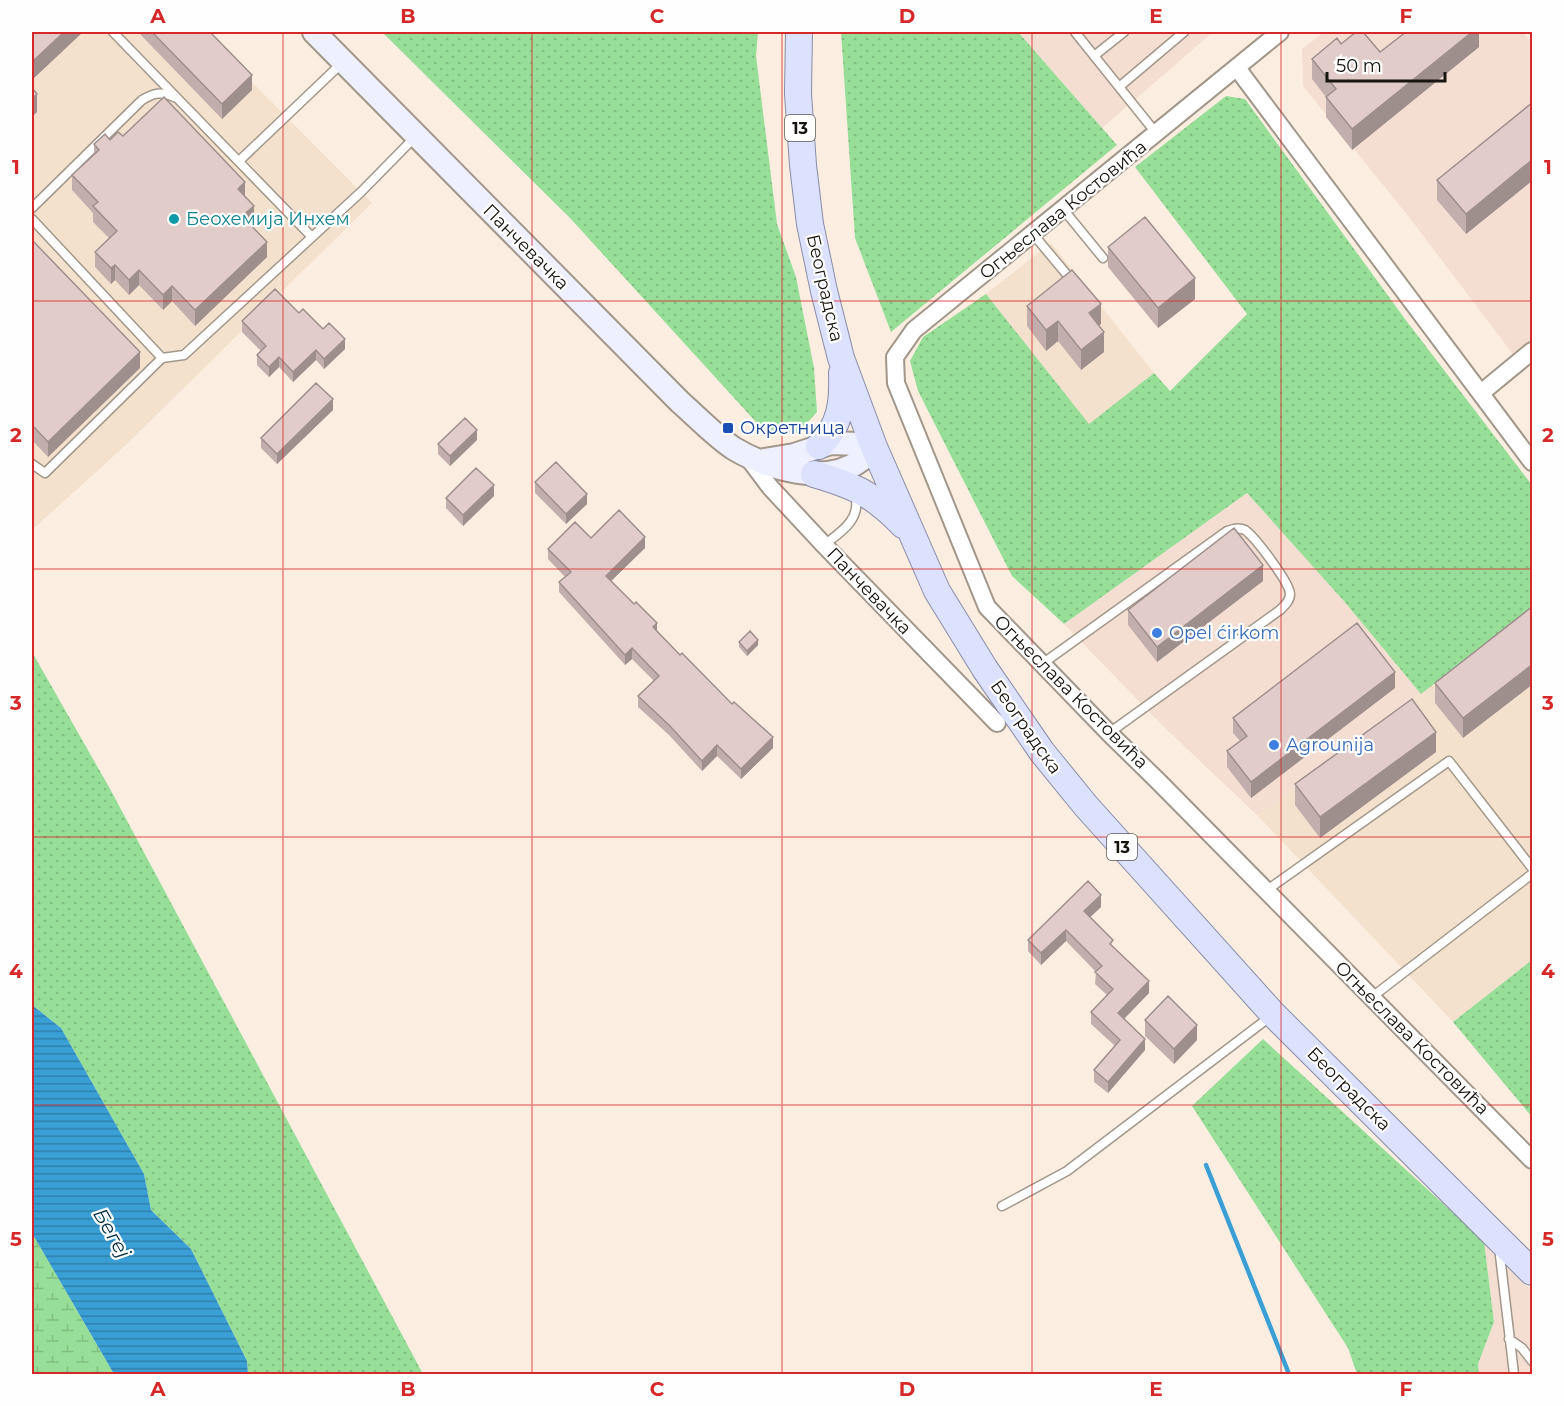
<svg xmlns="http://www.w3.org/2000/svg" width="1564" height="1406" viewBox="0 0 1564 1406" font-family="Montserrat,sans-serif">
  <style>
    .commercial { fill: #f4ded1 }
    .built { fill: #f3e1cd }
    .grass { fill: url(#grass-dots) }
    .wetland { fill: url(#wetland-marsh) }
    .water { fill: url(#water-rules) }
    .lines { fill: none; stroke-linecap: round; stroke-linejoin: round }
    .stream { stroke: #399fd5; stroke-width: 4.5 }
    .lane-casing { stroke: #a2978a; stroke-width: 11 }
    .street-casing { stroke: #a2978a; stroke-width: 20 }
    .secondary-casing { stroke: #a2978a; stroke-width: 26 }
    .primary-casing { stroke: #888caa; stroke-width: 28 }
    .lane { stroke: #fff; stroke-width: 8 }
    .street { stroke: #fff; stroke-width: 16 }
    .secondary { stroke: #eef0ff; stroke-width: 22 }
    .primary { stroke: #dce1fe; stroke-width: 26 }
    .wall { fill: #c2afad }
    .shaded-wall { fill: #9e8f8d }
    .building { fill: #e1ccc9; stroke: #9e8f8d; stroke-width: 1.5 }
    .grid { fill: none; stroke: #d62828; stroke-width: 1.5; stroke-opacity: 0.55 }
    .culture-dot { fill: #0f9aa8; stroke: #fefefe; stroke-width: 2 }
    .transit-dot { fill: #1a4fb4; stroke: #fefefe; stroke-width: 2 }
    .shop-dot { fill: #3f7fe0; stroke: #fefefe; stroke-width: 2 }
    .labels { text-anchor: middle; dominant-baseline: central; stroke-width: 4.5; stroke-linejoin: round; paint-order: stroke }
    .shield { fill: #fefefe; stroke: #5d5a57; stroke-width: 1.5 }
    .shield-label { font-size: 16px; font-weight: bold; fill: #18140f }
    .street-label { font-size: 18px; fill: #18140f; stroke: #fefefe }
    .culture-label { font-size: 18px; fill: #0d838f; stroke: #fefefe; text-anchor: start }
    .transit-label { font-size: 18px; fill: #164399; stroke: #fefefe; text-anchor: start }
    .shop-label { font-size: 18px; fill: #366cbe; stroke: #fefefe; text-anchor: start }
    .water-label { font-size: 20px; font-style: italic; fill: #012e44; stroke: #fefefe }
    .neatline { fill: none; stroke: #d62828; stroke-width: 2 }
    .grid-label { font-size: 20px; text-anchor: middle; font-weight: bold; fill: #d62828 }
  </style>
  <defs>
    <pattern id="grass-dots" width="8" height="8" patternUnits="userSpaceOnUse" patternTransform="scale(1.5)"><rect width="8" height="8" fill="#97de98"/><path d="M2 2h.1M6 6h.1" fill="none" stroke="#81be82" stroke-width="1.8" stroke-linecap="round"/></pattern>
    <pattern id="wetland-marsh" width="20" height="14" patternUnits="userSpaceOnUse" patternTransform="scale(1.5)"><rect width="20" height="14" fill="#97de98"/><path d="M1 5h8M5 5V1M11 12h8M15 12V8" fill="none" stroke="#81be82"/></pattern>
    <pattern id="water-rules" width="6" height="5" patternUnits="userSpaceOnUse" patternTransform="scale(1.5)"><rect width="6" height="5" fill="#399fd5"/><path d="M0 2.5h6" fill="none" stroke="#2f80ab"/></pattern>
  </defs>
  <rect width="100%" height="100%" fill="#fbeee0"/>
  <path class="commercial" d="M1018,32H1213L1102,128Z
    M1324,32H1523L1532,43V342L1515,357L1409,217L1303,86L1302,49Z
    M1247,493L1343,600L1421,694L1258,816L1163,726L1064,624Z
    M1484,1241L1532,1291V1374H1479L1478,1364L1494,1322Z"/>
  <path class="built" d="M32,32H202L372,203L127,444L32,530Z
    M1051,243L1154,373L1089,425L986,294Z
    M1532,607V960L1453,1022L1258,816Z"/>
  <path class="grass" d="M382,32H758L756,56L777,224L796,277L814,368L817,412L798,433L767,434L570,218Z
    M841,32H1018L1117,145L891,332L855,238Z
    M1226,96L1245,99L1405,319L1532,485V608L1421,694L1343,600L1247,493L1064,624L1012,576L918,391L910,361L923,337L986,294L1089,424L1154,373L1170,391L1247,314L1135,167Z
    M32,652L109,787L423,1374H248L247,1361L191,1249L151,1210L144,1174L61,1028L32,1005Z
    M1532,960V1117L1453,1022Z
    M1263,1039L1484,1241L1494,1322L1478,1364L1479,1374H1357L1348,1348L1192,1106Z"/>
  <path class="wetland" d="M32,1233L114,1374H32Z"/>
  <path class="water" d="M32,1005L61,1028L144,1174L151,1210L191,1249L247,1361L248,1374H114L32,1233Z"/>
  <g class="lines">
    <path class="stream" d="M1206,1165L1289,1374"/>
    <defs>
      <path id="lane" d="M113,32L312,237
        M1075,32L1156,133
        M1094,56L1124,32
        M1119,87L1184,32
        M239,161L343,62
        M32,208L142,100C154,93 161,91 174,97
        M1063,209L1103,258
        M32,219L162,358
        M1033,234L1073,282
        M32,464L45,473L162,358L184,355L361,192L416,136
        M824,545C841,532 862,519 855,495
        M1042,664L1227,531C1233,529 1239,527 1245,530C1255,537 1290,583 1290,594C1290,601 1285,605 1280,610L1109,733
        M1267,890L1449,761L1532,868
        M1372,997L1532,874
        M1002,1206L1067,1171L1271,1016
        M1499,1247L1514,1374
        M1509,1339L1522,1348L1532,1361"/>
      <path id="street" d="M1280,32L914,330L895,357L896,383L987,607L1109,733L1159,782L1532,1160
        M1237,68L1532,462
        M1481,393L1532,351
        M746,455L770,487L824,545L997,723"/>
      <path id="secondary" d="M314,32L680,402C697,417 714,435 733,448C766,468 826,487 861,460C866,457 870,451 874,447
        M764,460L794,455L831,443L859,444L874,447"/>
      <path id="primary" d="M799,32L798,94L803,165L810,224L824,291L841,358L874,447L937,591L985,669L1042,752L1086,806L1273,1014L1532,1272
        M819,446C841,426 843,401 842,373
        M814,474C855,486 873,494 903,525"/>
    </defs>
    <use href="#lane" class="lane-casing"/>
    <use href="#street" class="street-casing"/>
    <use href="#secondary" class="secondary-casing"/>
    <use href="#primary" class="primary-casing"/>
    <use href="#lane" class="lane"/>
    <use href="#street" class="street"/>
    <use href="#secondary" class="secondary"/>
    <use href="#primary" class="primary"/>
  </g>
  <path class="wall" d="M138,32H210L252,90L222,119Z
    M1479,32V47L1352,150L1326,117V97L1312,79V59L1341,44L1380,52Z
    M1533,102V180L1466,234L1437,200V180Z
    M123,136L245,197L254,221L250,225L267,257L195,326L172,301L163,310L139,285L129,295L115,280L111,284L95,267V252L109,238L93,222V213L72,190V175L94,154V144Z
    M32,240L140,368L48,457L32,440Z
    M1108,247L1195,299L1158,328L1108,267Z
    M1027,306L1101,324L1099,325L1104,352L1081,370L1058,341L1046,351L1027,326Z
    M299,313L323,329L345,349L324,369L316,360L293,382L279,367L269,377L257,365V355L261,351L242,332V321Z
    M333,410L277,464L261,448V438Z
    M477,440L450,466L438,454V444Z
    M535,482L587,504L566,524L535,493Z
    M494,496L463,526L446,508V498Z
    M591,538L645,548L611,581L657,632L773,748L741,779L717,756L702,771L669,735L638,707V696L654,681L632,659L625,665L559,592V582L565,577L548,559V549Z
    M1263,581L1157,662L1128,625V610Z
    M1533,606L1463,738L1435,703V683Z
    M739,642L758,645L747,656L739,647Z
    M1395,688L1251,798L1227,767V751L1240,741L1233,733V718Z
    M1436,752L1320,838L1295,805V784Z
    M1101,907L1090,917L1149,993L1124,1019L1145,1050L1108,1093L1094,1082V1070L1115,1046L1091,1024V1012L1107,995L1095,984L1096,972L1066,941L1041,965L1028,951V940Z
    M1145,1020L1197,1040L1174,1064L1145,1036Z"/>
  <path class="shaded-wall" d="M64,32H83L32,80V62Z
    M1472,32H1479V47L1352,150V129Z
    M252,75V90L222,119V104Z
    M37,94V112L32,117V99Z
    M1533,159V180L1466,234V214Z
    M245,182V197L238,189Z
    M254,206V221L242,232V216Z
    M267,242V257L195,326V310Z
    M115,265V280L111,284V268Z
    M139,270V285L129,295V280Z
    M1195,278V299L1158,328V308Z
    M172,286V301L163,310V295Z
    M1101,304V324L1089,333V313Z
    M1058,321V341L1046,351V330Z
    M1104,332V352L1081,370V350Z
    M345,339V349L324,369V359Z
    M316,350V360L293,382V372Z
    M140,352V368L48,457V442Z
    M279,357V367L269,377V367Z
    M333,399V410L277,464V454Z
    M477,430V440L450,466V456Z
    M494,485V496L463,526V515Z
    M587,494V504L566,524V514Z
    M645,537V548L606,586V576Z
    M1263,565V581L1157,662V647Z
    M657,623V634L653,627Z
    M758,640V645L747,656V651Z
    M632,648V659L625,665V655Z
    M1533,664V684L1463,738V718Z
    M1395,672V688L1251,798V782Z
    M1436,732V752L1320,838V817Z
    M773,737V748L741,779V769Z
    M717,745V756L702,771V761Z
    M1101,895V907L1084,923V911Z
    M1066,930V941L1041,965V953Z
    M1149,981V993L1118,1025V1013Z
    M1197,1025V1040L1174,1064V1049Z
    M1145,1039V1050L1108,1093V1082Z"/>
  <path class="building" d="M32,32H64L32,62Z
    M152,32H210L252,75L222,104Z
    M1356,32H1363L1380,52L1406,32H1472L1352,129L1326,97L1336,89L1312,59L1337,38L1341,44Z
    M32,88L37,94L32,99Z
    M164,97L245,182L238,189L254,206L242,216L267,242L195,310L172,286L163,295L139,270L129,280L115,265L111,268L95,252L117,231L93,206L98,202L72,175L99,150L94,144L105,134L110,140L118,132L123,136Z
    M1533,102V159L1466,214L1437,180Z
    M1145,217L1195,278L1158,308L1108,247Z
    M32,240L140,352L48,442L32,425Z
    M1072,270L1101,304L1089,313L1104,332L1081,350L1058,321L1046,330L1027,306Z
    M275,289L299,313L303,309L323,329L329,323L345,339L324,359L316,350L293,372L279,357L269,367L257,355L266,346L242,321Z
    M316,383L333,399L277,454L261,438Z
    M465,418L477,430L450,456L438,444Z
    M556,462L587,494L566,514L535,482Z
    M476,468L494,485L463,515L446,498Z
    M619,510L645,537L606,576L634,604L636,602L657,623L653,627L680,655L682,653L732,704L734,702L773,737L741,769L717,745L702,761L669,725L638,696L659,676L632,648L625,655L559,582L571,572L548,549L575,522L591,538Z
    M1234,528L1263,565L1157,647L1128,610Z
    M1533,606V664L1463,718L1435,683Z
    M1357,623L1395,672L1251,782L1227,751L1247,736L1233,718Z
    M750,631L758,640L747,651L739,642Z
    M1412,699L1436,732L1320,817L1295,784Z
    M1088,881L1101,895L1084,911L1113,940L1110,944L1149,981L1118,1013L1145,1039L1108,1082L1094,1070L1120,1040L1091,1012L1113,989L1095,972L1102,966L1066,930L1041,953L1028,940Z
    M1168,996L1197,1025L1174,1049L1145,1020Z"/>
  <path class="grid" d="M283,32V1374M532,32V1374M782,32V1374M1032,32V1374M1281,32V1374M32,301H1532M32,569H1532M32,837H1532M32,1105H1532"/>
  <circle class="culture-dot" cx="174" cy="219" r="6"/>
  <rect class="transit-dot" x="722" y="422" width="12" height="12" rx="3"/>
  <g class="shop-dot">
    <circle cx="1157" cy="633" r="6"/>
    <circle cx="1274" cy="745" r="6"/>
  </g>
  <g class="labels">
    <g class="shield">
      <rect x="785" y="115" width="30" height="26" rx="4.5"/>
      <rect x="1107" y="834" width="30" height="26" rx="4.5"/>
    </g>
    <g class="shield-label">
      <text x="800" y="128">13</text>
      <text x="1122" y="847">13</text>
    </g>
    <g class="street-label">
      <text transform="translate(1063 210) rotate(-39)">Огњеслава Костовића</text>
      <text transform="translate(526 247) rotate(45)">Панчевачка</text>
      <text transform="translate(825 288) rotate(77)">Београдска</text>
      <text transform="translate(869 591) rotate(46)">Панчевачка</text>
      <text transform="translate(1071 692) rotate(45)">Огњеслава Костовића</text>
      <text transform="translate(1026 727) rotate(55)">Београдска</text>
      <text transform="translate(1412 1038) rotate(45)">Огњеслава Костовића</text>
      <text transform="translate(1349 1089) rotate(45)">Београдска</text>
    </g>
    <g class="culture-label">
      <text x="186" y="219">Беохемија Инхем</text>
    </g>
    <g class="transit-label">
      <text x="740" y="428">Окретница</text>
    </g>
    <g class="shop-label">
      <text x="1169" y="633">Opel ćirkom</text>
      <text x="1286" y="745">Agrounija</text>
    </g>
    <g class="water-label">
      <text transform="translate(112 1233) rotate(60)">Бегеј</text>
    </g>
  </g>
  <rect width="1564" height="1406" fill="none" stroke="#fefefe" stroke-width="66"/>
  <path d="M1327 72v9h118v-9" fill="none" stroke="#18140f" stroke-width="3"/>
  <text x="1336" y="72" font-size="18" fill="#18140f" stroke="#fefefe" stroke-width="4.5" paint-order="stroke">50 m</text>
  <rect x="33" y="33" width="1498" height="1340" class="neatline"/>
  <g class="grid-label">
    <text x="158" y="23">A</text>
    <text x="408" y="23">B</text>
    <text x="657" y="23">C</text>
    <text x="907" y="23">D</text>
    <text x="1156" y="23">E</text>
    <text x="1406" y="23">F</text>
    <text x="16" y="174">1</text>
    <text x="1548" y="174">1</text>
    <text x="16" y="442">2</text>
    <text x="1548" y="442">2</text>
    <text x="16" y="710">3</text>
    <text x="1548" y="710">3</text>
    <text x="16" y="978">4</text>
    <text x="1548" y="978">4</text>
    <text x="16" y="1246">5</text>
    <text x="1548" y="1246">5</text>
    <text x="158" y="1396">A</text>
    <text x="408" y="1396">B</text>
    <text x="657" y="1396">C</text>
    <text x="907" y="1396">D</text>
    <text x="1156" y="1396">E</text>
    <text x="1406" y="1396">F</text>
  </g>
</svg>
